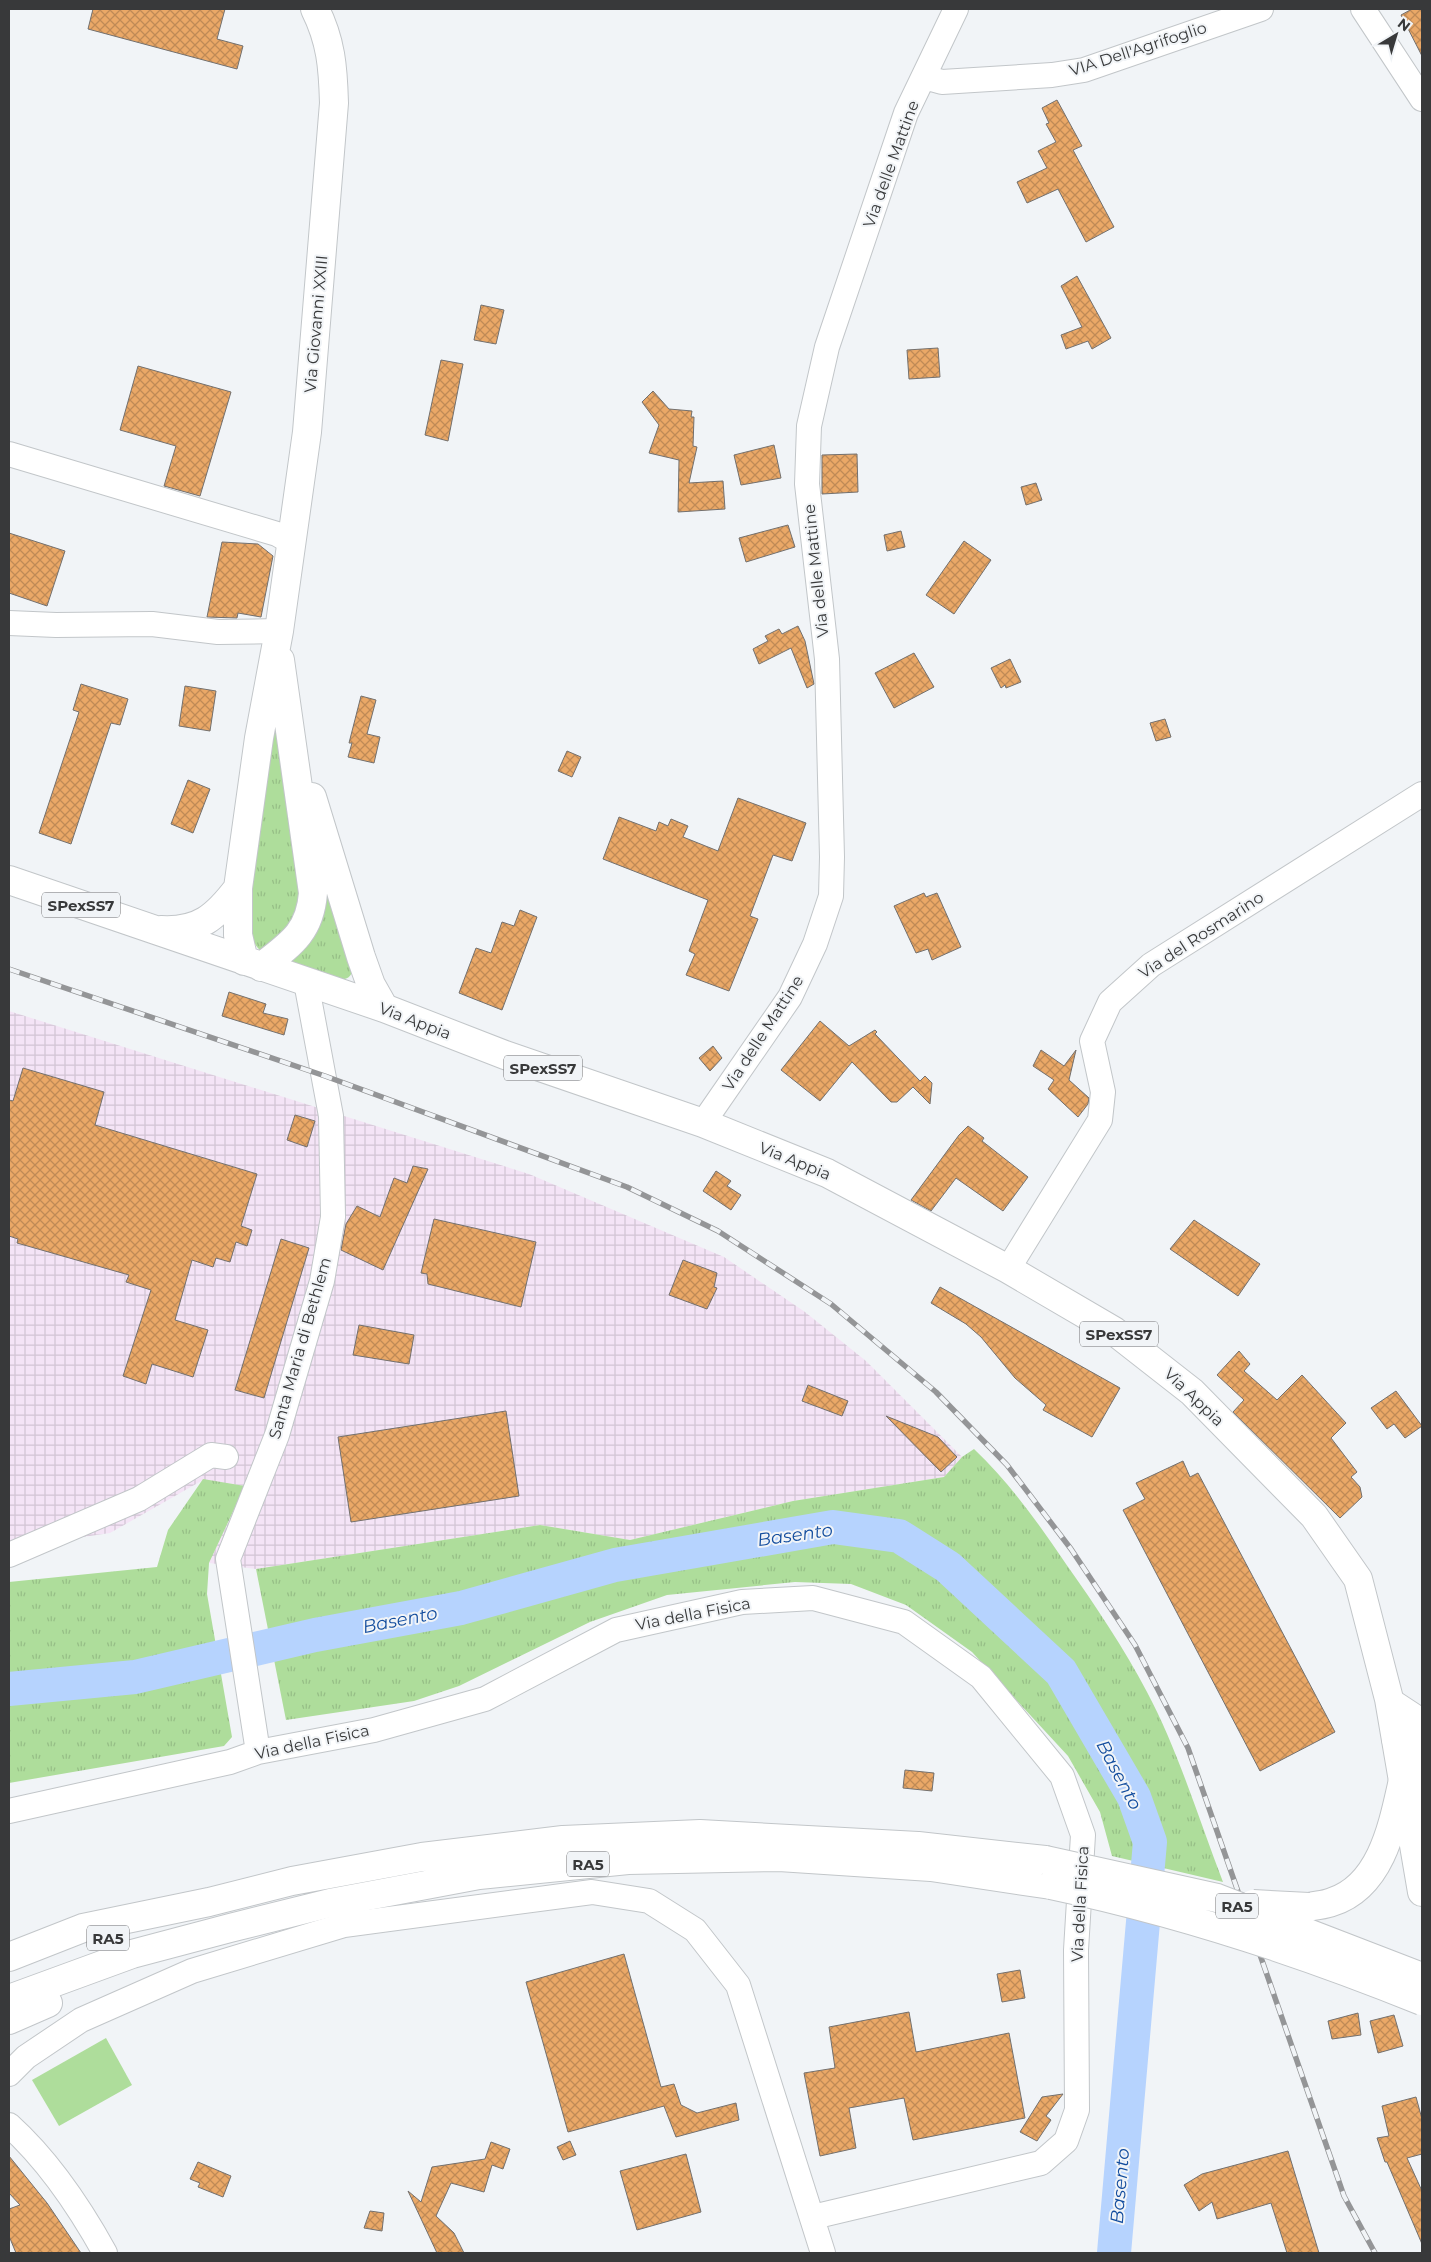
<svg xmlns="http://www.w3.org/2000/svg" width="1431" height="2262" viewBox="0 0 1431 2262" font-family="Montserrat,sans-serif">
  <style>
    .industrial { fill: url(#industrial-grid) }
    .grass { fill: url(#grass-tufts) }
    .pitch { fill: #aedd9b }
    .lines { fill: none; stroke-linecap: round; stroke-linejoin: round }
    .river { stroke: #b6d3fe; stroke-width: 34 }
    .building { fill: url(#building-cross-hatch); stroke: #73706e }
    .minor-casing { stroke: #c2c6c9; stroke-width: 26 }
    .major-casing { stroke: #c2c6c9; stroke-width: 30 }
    .highway-casing { stroke: #c2c6c9; stroke-width: 30 }
    .minor { stroke: #fff; stroke-width: 24 }
    .major { stroke: #fff; stroke-width: 28 }
    .highway { stroke: #fff; stroke-width: 28 }
    .rail-casing { stroke: #949597; stroke-width: 5.5 }
    .rail { stroke: #f1f4f7; stroke-width: 4; stroke-dasharray: 11; stroke-linecap: butt }
    .highway-bridge-casing { stroke: #c2c6c9; stroke-width: 30; stroke-linecap: butt }
    .highway-bridge { stroke: #fff; stroke-width: 28 }
    .labels { text-anchor: middle; dominant-baseline: central; stroke-width: 4; stroke-linejoin: round; paint-order: stroke }
    .shield { fill: #f1f4f7; stroke: #707173; stroke-width: 1 }
    .shield-label { font-size: 15px; font-weight: bold; fill: #38393a }
    .street-label { font-size: 16px; fill: #38393a; stroke: #f1f4f7 }
    .water-label { font-size: 18px; font-style: italic; fill: #134d9e; stroke: #f1f4f7 }
  </style>
  <defs>
    <pattern id="industrial-grid" width="8" height="8" patternUnits="userSpaceOnUse" patternTransform="scale(1.25)"><rect width="8" height="8" fill="#f4e4f6"/><path d="M0 4h8M4 0v8" fill="none" stroke="#d2c4d4"/></pattern>
    <pattern id="grass-tufts" width="24" height="20" patternUnits="userSpaceOnUse" patternTransform="scale(1.25)"><rect width="24" height="20" fill="#aedd9b"/><path d="M3 7l-1-3M5 7V3M7 7l1-3M15 17l-1-3M17 17v-4M19 17l1-3" fill="none" stroke="#96be86"/></pattern>
    <pattern id="building-cross-hatch" width="8" height="8" patternUnits="userSpaceOnUse" patternTransform="scale(1.25)"><rect width="8" height="8" fill="#eaa867"/><path d="M0 0l8 8M0 8l8-8" fill="none" stroke="#bf8a56"/></pattern>
  </defs>
  <rect width="100%" height="100%" fill="#f1f4f7"/>
  <path class="industrial" d="M9,1011L529,1174L724,1257L805,1312L866,1361L962,1457L944,1477L793,1501L630,1540L540,1525L256,1569L209,1563L245,1486L203,1480L110,1533L9,1548Z"/>
  <path class="grass" d="M272,722L276,726L302,871L301,917L262,952C249,941 248,924 247,908Z
    M310,810L353,969C351,977 348,979 339,980L286,963L305,945Z
    M974,1449C1010,1483 1039,1524 1066,1564C1095,1605 1124,1648 1147,1692C1178,1750 1199,1820 1223,1882L1112,1856L1100,1812L1068,1756L972,1652L906,1605L851,1584L795,1582L667,1595L590,1622L459,1686L414,1701L286,1720L256,1569L540,1525L630,1540L793,1501L944,1477L962,1457Z
    M203,1479L245,1486L209,1563L207,1594L232,1737L224,1746L9,1783V1582L157,1567L168,1530Z"/>
  <path class="pitch" d="M106,2038L132,2085L59,2126L32,2080Z"/>
  <g class="lines">
    <path class="river" d="M9,1689L135,1677L315,1635L461,1608L615,1565L833,1527L899,1536L948,1567L1061,1672L1134,1797L1150,1842L1114,2253"/>
  </g>
  <path class="building" d="M93,9H225L217,39L243,46L237,69L88,29Z
    M1412,9H1422V56L1401,15Z
    M1057,100L1082,146L1073,150L1114,227L1086,242L1058,189L1027,203L1017,182L1047,168L1038,151L1056,142L1046,124L1049,123L1042,108Z
    M1077,276L1111,338L1092,349L1088,341L1066,349L1061,335L1082,327L1061,286Z
    M481,305L504,310L496,344L474,340Z
    M938,348L940,377L909,379L907,350Z
    M441,360L463,364L448,441L425,435Z
    M138,366L231,392L200,496L164,486L176,446L120,430Z
    M653,391L669,409L692,411L691,417H694L693,446L697,447L689,483L723,481L725,509L678,512L679,460L649,453L659,425L642,402Z
    M774,445L781,478L741,485L734,455Z
    M857,454L858,492L822,494V455Z
    M1036,483L1042,500L1026,505L1021,487Z
    M788,525L795,547L746,562L739,538Z
    M901,531L905,547L887,551L884,535Z
    M9,533L65,551L47,606L9,593Z
    M964,541L991,560L954,614L926,595Z
    M222,542L258,544L273,556L261,617L238,613L237,618L207,617Z
    M798,626L805,641L814,684L807,688L791,648L759,664L753,649L768,641L765,636L779,629L782,634Z
    M914,653L934,687L894,708L875,673Z
    M1010,659L1021,682L1006,688L1005,685L1001,688L991,668Z
    M81,684L128,699L120,725L111,723L71,844L39,833L79,712L73,710Z
    M185,686L216,691L210,731L179,726Z
    M361,696L376,700L367,734L380,737L374,763L348,757L352,743H349Z
    M1165,719L1171,737L1156,741L1150,723Z
    M567,751L581,757L572,777L558,771Z
    M188,780L210,789L193,833L171,824Z
    M738,798L806,823L792,861L773,855L750,916L758,919L729,991L686,975L695,954L689,951L708,900L603,859L619,817L656,831L659,822L668,826L671,819L688,826L683,837L718,851Z
    M924,893L926,897L937,893L961,947L932,960L928,949L916,953L894,906Z
    M520,910L537,917L502,1010L459,993L476,948L491,953L502,922L514,926Z
    M229,992L266,1004L263,1013L288,1019L284,1035L222,1016Z
    M820,1021L849,1046L875,1030L877,1032L875,1034L920,1081L925,1076L932,1083L930,1104L913,1087L897,1102H891L852,1062L820,1101L781,1070Z
    M713,1046L722,1058L710,1071L699,1058Z
    M1041,1050L1064,1066L1076,1050L1069,1080L1089,1098L1088,1104L1078,1117L1048,1089L1054,1080L1033,1066Z
    M23,1068L104,1092L95,1125L257,1174L241,1226L252,1230L247,1246L236,1242L230,1262L216,1258L213,1267L192,1260L175,1320L208,1330L193,1377L152,1364L146,1384L123,1376L151,1290L126,1282L129,1275L17,1243L18,1239L9,1236V1100L13,1101Z
    M295,1115L315,1121L307,1147L287,1140Z
    M968,1126L984,1138L982,1141L1028,1177L1003,1211L956,1178L931,1211L911,1200L959,1135Z
    M413,1166L428,1169L383,1270L341,1250L346,1224L357,1206L380,1217L394,1178L407,1183Z
    M716,1171L731,1181L727,1186L741,1195L731,1210L703,1191Z
    M434,1219L536,1242L521,1307L428,1284L427,1274L421,1273Z
    M1194,1220L1260,1264L1238,1296L1170,1249Z
    M281,1239L309,1248L264,1398L235,1390Z
    M683,1260L717,1273L714,1287L717,1288L707,1309L669,1295Z
    M940,1287L1120,1388L1092,1437L1043,1410L1046,1405L1015,1378L981,1337L966,1324L931,1303Z
    M359,1325L414,1335L409,1364L353,1355Z
    M1239,1351L1250,1364L1244,1371L1277,1400L1302,1375L1346,1423L1331,1438L1357,1472L1351,1477L1360,1487L1362,1497L1340,1518L1233,1412L1244,1400L1217,1375Z
    M808,1385L848,1401L842,1416L802,1401Z
    M1396,1391L1422,1426L1405,1438L1394,1424L1387,1429L1371,1408Z
    M506,1411L519,1496L351,1522L338,1437Z
    M886,1416L938,1437L957,1457L941,1472Z
    M1183,1461L1190,1477L1198,1473L1335,1732L1260,1771L1123,1510L1145,1499L1136,1483Z
    M905,1770L934,1773L932,1791L903,1788Z
    M624,1954L661,2087L674,2084L681,2105L697,2113L736,2103L739,2120L676,2137L664,2106L568,2132L526,1982Z
    M1020,1970L1025,1998L1002,2002L997,1974Z
    M909,2012L916,2052L1009,2033L1025,2118L913,2140L904,2098L849,2108L856,2148L820,2156L804,2073L835,2068L829,2027Z
    M1358,2013L1361,2035L1332,2039L1328,2021Z
    M1394,2015L1403,2046L1378,2053L1370,2021Z
    M1063,2094L1046,2116L1051,2120L1037,2141L1020,2132L1042,2097Z
    M1416,2097L1422,2119V2154L1407,2158L1422,2191V2244L1387,2162H1385L1377,2138L1389,2136L1382,2106Z
    M570,2141L576,2155L563,2160L557,2147Z
    M491,2142L510,2149L503,2169L492,2165L484,2192L451,2183L436,2216L454,2233L464,2253H437L408,2191L421,2202L432,2167L485,2159Z
    M1288,2151L1319,2253H1287L1271,2203L1217,2219L1212,2202L1199,2211L1184,2185L1202,2174Z
    M686,2154L701,2212L637,2230L620,2171Z
    M9,2156L47,2203L81,2253H16L9,2236V2209L20,2205L9,2193Z
    M198,2162L231,2176L223,2197L198,2187L200,2183L190,2179Z
    M370,2211L384,2213L382,2231L364,2228Z"/>
  <g class="lines">
    <defs>
      <path id="minor" d="M1363,9L1422,99
        M924,77L942,82L1052,75L1084,70L1261,9
        M9,454L277,534L291,542
        M9,623L56,625L152,624L218,632L279,631
        M703,1123L790,997L815,944L831,896L832,857L827,659L807,484L809,426L827,347L906,113L956,9
        M1008,1269L1100,1120L1103,1092L1092,1041L1110,1002L1151,965L1422,794
        M9,1555L139,1499L211,1455L226,1457
        M1390,1700L1422,1721
        M258,1752L228,1559L277,1435L322,1281L333,1217L331,1116L306,982
        M9,1811L230,1762L258,1752L374,1730L485,1699L616,1630L742,1602L813,1598L904,1622L981,1677L1062,1776L1083,1835L1076,1950L1077,2110L1066,2141L1041,2163L813,2217
        M9,2074L26,2057L81,2020L192,1971L344,1925L592,1892L649,1901L695,1930L738,1985L823,2253
        M9,2125C49,2161 79,2206 105,2253"/>
      <path id="major" d="M312,797L361,957L371,985L384,1008
        M9,880L384,1008L505,1055L703,1123L827,1173L1008,1269L1114,1331L1192,1392L1314,1516L1358,1579L1389,1699L1422,1892
        M161,930C199,932 216,917 238,888
        M244,961L238,935V888L259,738L279,631L307,432L334,103C333,67 331,41 315,9
        M261,967C291,944 310,932 313,893L280,660
        M1398,1713L1422,1753"/>
      <path id="highway" d="M1396,1739L1422,1796
        M1309,1907C1317,1905 1325,1905 1332,1902C1382,1886 1393,1824 1403,1780
        M9,1957L83,1928L209,1902L292,1881L422,1857L563,1840L700,1834L918,1846L1045,1860
        M9,1999L132,1954L230,1928L330,1903L479,1875L628,1860L779,1857L931,1867L1051,1885
        M9,2020L48,2003"/>
    </defs>
    <use href="#minor" class="minor-casing"/>
    <use href="#major" class="major-casing"/>
    <use href="#highway" class="highway-casing"/>
    <use href="#minor" class="minor"/>
    <use href="#major" class="major"/>
    <use href="#highway" class="highway"/>
    <defs>
      <path id="rail" d="M9,969L325,1076L627,1187L718,1231L831,1304L936,1392L1007,1465L1071,1549L1135,1645L1188,1748L1344,2196L1375,2253"/>
    </defs>
    <use href="#rail" class="rail-casing"/>
    <use href="#rail" class="rail"/>
    <defs>
      <path id="highway-bridge" d="M1045,1860L1217,1898L1422,1977
        M1051,1885C1179,1912 1301,1952 1422,2001
        M1253,1904L1309,1907"/>
    </defs>
    <use href="#highway-bridge" class="highway-bridge-casing"/>
    <use href="#highway-bridge" class="highway-bridge"/>
  </g>
  <g class="labels">
    <g class="shield">
      <rect x="42" y="892.5" width="78" height="25" rx="4"/>
      <rect x="504" y="1055.5" width="78" height="25" rx="4"/>
      <rect x="1080" y="1321.5" width="78" height="25" rx="4"/>
      <rect x="567" y="1851.5" width="42" height="25" rx="4"/>
      <rect x="1216" y="1893.5" width="42" height="25" rx="4"/>
      <rect x="87" y="1925.5" width="42" height="25" rx="4"/>
    </g>
    <g class="shield-label">
      <text x="81" y="905">SPexSS7</text>
      <text x="543" y="1068">SPexSS7</text>
      <text x="1119" y="1334">SPexSS7</text>
      <text x="588" y="1864">RA5</text>
      <text x="1237" y="1906">RA5</text>
      <text x="108" y="1938">RA5</text>
    </g>
    <g class="street-label">
      <text transform="translate(1138 49) rotate(-18)">VIA Dell'Agrifoglio</text>
      <text transform="translate(891 164) rotate(-70)">Via delle Mattine</text>
      <text transform="translate(316 324) rotate(-85)">Via Giovanni XXIII</text>
      <text transform="translate(816 571) rotate(-96)">Via delle Mattine</text>
      <text transform="translate(1201 935) rotate(-33)">Via del Rosmarino</text>
      <text transform="translate(415 1021) rotate(21)">Via Appia</text>
      <text transform="translate(763 1033) rotate(-57)">Via delle Mattine</text>
      <text transform="translate(795 1161) rotate(22)">Via Appia</text>
      <text transform="translate(300 1348) rotate(-74)">Santa Maria di Bethlem</text>
      <text transform="translate(1194 1397) rotate(44)">Via Appia</text>
      <text transform="translate(693 1614) rotate(-11)">Via della Fisica</text>
      <text transform="translate(312 1742) rotate(-12)">Via della Fisica</text>
      <text transform="translate(1080 1904) rotate(-87)">Via della Fisica</text>
    </g>
    <g class="water-label">
      <text transform="translate(795 1535) rotate(-8)">Basento</text>
      <text transform="translate(400 1620) rotate(-11)">Basento</text>
      <text transform="translate(1119 1775) rotate(62)">Basento</text>
      <text transform="translate(1120 2186) rotate(-85)">Basento</text>
    </g>
  </g>
  <rect width="1431" height="2262" fill="none" stroke="#38393a" stroke-width="20"/>
  <g transform="translate(1396 35) rotate(38)" stroke="#f1f4f7" stroke-width="4" paint-order="stroke">
  <path d="M0-4L9 19L0 12L-9 19Z" fill="#38393a"/>
  <text y="-8" font-size="14" font-weight="bold" text-anchor="middle" fill="#38393a">N</text>
  </g>
</svg>
